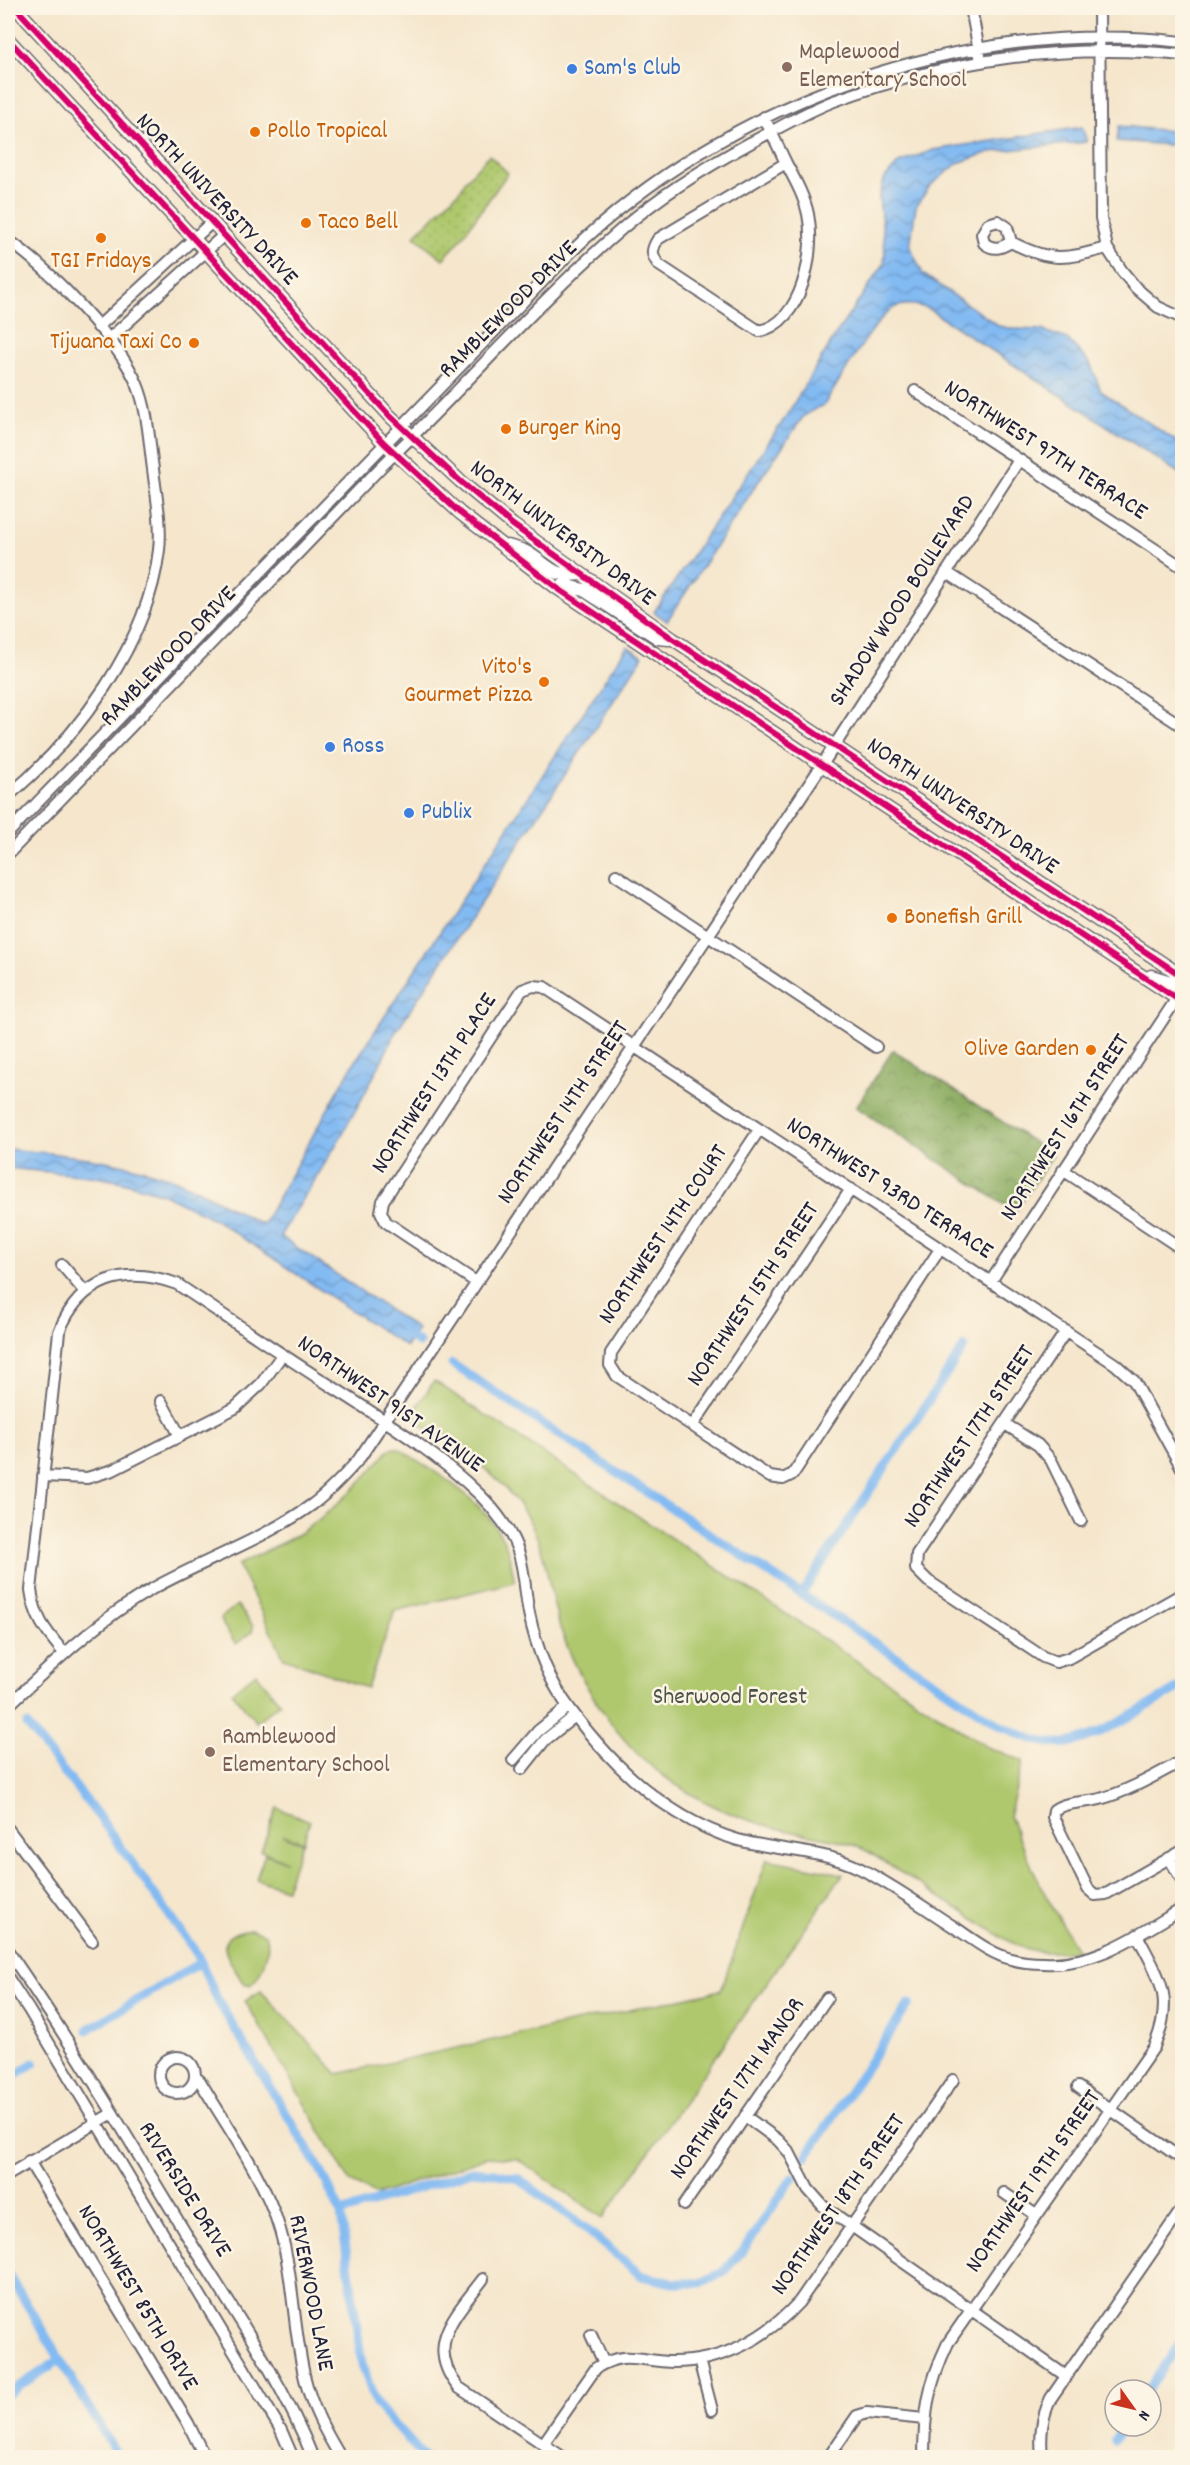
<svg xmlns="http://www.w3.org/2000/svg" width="1190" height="2465" viewBox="0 0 1190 2465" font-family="Dekko,sans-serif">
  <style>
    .grass { fill: url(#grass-dots); stroke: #687554; stroke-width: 1.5 }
    .forest { fill: url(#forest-crowns); stroke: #56674e; stroke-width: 1.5 }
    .park { fill: #afc86d; stroke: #687554; stroke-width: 1.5 }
    .water { fill: url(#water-waves); stroke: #526e96; stroke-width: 1.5 }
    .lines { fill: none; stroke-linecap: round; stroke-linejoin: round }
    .canal { stroke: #82baf2; stroke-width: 9 }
    .minor-casing { stroke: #6c676e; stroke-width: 14 }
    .major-casing { stroke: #6c676e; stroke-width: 15 }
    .minor { stroke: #fff; stroke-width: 10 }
    .major { stroke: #fff; stroke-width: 12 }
    .cycleway-casing { stroke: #fcf5e5; stroke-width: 10 }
    .cycleway { stroke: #d6006c; stroke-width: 6 }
    .education-dot { fill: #8d6e63; stroke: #fcf5e5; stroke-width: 2 }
    .shop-dot { fill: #3f7fe0; stroke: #fcf5e5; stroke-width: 2 }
    .food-dot { fill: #e8710a; stroke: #fcf5e5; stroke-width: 2 }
    .labels { text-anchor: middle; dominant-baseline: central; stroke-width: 5; stroke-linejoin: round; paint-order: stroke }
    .education-label { font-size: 24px; fill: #785e54; stroke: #fcf5e5; text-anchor: start }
    .shop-label { font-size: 24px; fill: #366cbe; stroke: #fcf5e5; text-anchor: start }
    .food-label { font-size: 24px; fill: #c56008; stroke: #fcf5e5; text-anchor: start }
    .street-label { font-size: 24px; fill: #22223b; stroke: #fcf5e5 }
    .park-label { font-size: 24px; fill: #4c544a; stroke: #fcf5e5 }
  </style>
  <defs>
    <pattern id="grass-dots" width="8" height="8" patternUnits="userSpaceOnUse" patternTransform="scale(1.5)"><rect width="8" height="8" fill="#afc86d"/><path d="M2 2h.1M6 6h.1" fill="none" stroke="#96ac5f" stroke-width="1.8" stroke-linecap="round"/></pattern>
    <pattern id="forest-crowns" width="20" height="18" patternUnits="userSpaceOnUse" patternTransform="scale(1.5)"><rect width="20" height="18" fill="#8bac60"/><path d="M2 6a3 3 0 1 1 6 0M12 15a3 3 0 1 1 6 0" fill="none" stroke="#718c50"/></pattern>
    <pattern id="water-waves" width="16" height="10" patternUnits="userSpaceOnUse" patternTransform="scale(1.5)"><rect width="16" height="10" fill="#82baf2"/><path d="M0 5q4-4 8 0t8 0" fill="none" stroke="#6a97c5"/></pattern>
  </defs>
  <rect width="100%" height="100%" fill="#fcf5e5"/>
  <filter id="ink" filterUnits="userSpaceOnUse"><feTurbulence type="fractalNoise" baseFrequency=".0167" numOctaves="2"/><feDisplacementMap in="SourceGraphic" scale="12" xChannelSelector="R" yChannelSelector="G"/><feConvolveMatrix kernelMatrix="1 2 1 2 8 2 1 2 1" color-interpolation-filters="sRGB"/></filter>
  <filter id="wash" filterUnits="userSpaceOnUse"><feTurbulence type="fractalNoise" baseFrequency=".008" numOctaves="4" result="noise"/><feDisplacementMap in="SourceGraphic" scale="24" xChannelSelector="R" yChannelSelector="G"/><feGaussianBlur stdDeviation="1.35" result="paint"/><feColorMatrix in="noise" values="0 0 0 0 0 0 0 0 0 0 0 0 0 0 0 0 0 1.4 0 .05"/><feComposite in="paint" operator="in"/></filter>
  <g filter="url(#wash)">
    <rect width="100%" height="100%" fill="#f5e6cc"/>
    <path class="grass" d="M489,155L508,173L457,244L443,259L414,236L462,188L465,181Z"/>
    <path class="forest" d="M893,1050L1053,1155L1015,1212L856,1107Z"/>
    <path class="park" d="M434,1381L987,1747L1023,1761L1009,1816L1041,1887L1077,1950C1063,1952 1045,1954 1032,1950C1008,1944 988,1928 968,1915C936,1895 904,1875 872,1854C847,1838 814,1837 785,1830C733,1819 680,1794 641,1757C603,1721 567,1660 555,1609C548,1581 545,1552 532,1526C507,1476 460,1450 416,1421L413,1413Z
      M393,1448L400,1449C440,1476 480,1496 504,1541C510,1553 512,1569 515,1582L395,1611L367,1688L284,1658L238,1565C258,1554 281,1545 300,1533C335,1510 362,1482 389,1450Z
      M237,1605L253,1626L252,1632L236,1644L223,1625L221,1618Z
      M256,1673L280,1703L256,1722L232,1692Z
      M277,1808L310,1821L303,1842L283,1835L302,1843L286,1889L256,1879L265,1854L286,1861L261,1851Z
      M767,1859L843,1874L603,2218L517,2159L487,2157L377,2195L350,2182L245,2001L261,1991L338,2074L721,1990Z
      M251,1929L265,1934C273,1946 261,1976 251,1985L243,1983C229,1958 207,1935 251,1929Z"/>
    <path class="water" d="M1119,126L1182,132V146L1117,141Z
      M1082,127L1087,142L990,152L958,163L930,186L916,206L910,247L923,274L999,326L1013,329L1041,330L1067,339L1090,363L1101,391L1182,445V475L927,308C915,305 907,303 895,307C878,313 836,387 824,405L813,410L803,417L760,479L667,621L654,612L785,418L838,331L884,264L885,250L879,197L885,178L899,163L933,150Z
      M627,646L643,656L395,1033C361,1106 323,1168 280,1236L417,1329L406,1347L214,1219L164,1194L123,1182L90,1176L8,1168V1149C61,1154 116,1159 167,1177C201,1188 231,1210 263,1224L351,1068Z"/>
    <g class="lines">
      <path class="canal" d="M403,1332L419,1343
        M452,1364L1001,1726C1021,1735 1044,1746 1067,1743C1101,1738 1151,1703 1182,1686
        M801,1595L964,1347
        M27,1725L100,1818L197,1954L219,2003L321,2171L341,2213L362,2364L376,2404L425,2458
        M87,2030L201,1962
        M8,2079L34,2063
        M806,2157L909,2004
        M341,2213L472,2171L494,2173L519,2179L580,2224L642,2276L673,2283H701L723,2272L744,2249L793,2177
        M8,2273L119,2458
        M1148,2390L1182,2341
        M8,2394L59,2360
        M1114,2440L1124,2426"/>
    </g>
  </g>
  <g filter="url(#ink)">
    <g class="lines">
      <defs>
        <path id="minor" d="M971,8L980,56
          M1099,8L1101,218L1107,248L1122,271L1136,288L1158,307L1182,318
          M764,117L786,163
          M786,163C795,180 804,196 808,214C816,252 802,323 759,331L659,265C651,255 651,250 658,239Z
          M8,240C48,268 118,339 137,384C148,410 149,441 153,469C156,495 162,523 159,550C148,644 78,737 8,796
          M1011,242L1007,227L998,221L988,224L982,234L984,243C994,251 1001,248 1011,242C1051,263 1065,259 1107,248
          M98,327L212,222
          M109,339L224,235
          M915,391L1182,567
          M946,572L1182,726
          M8,833L571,252C728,100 965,17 1182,42
          M8,854L382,466C464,388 538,301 624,227C662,194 706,167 750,143C777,129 805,112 834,101C944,61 1066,42 1182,55
          M616,875L876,1047
          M759,1130L611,1353L610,1365L617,1376L770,1477L783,1479L793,1474L940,1249
          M1063,1170L1182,1249
          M62,1265L85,1292
          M991,1281L1177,998
          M476,1282L386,1222L381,1212L383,1201L522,990L533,986L544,987L1115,1364L1134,1381L1182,1468
          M1066,1331L917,1554L916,1569L928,1581L1043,1657L1056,1662L1069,1658L1182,1594
          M161,1401L180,1436
          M1005,1424L1038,1445L1051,1460L1081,1521
          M693,1425L851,1189
          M43,1476L87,1478L113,1470L235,1408L261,1384L282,1355
          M64,1653C46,1631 35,1619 31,1590L59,1332C80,1278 125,1265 177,1284C228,1318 279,1353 331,1386C382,1419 436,1452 480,1495C495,1510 513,1533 519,1554C525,1573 525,1594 529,1613C536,1647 549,1681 570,1709C613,1767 667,1819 738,1840C778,1851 822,1850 859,1868C893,1885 923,1907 954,1927C972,1939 991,1954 1011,1959C1021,1962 1034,1963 1044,1963C1096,1966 1139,1934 1182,1909
          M8,1706C50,1666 102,1617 152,1589C204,1560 265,1539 313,1504C330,1491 345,1475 359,1459L822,765L1019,460
          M513,1760L538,1731L568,1707
          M1182,1761C1156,1775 1129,1791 1100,1799C1085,1803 1067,1801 1054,1810L1053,1817L1088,1889L1095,1895L1106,1894L1182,1851
          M522,1769L545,1740L575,1716
          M8,1829L92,1941
          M1169,1858L1182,1880
          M8,1951C74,2046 132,2145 192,2244C235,2313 283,2382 313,2458
          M8,1978L29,2010L281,2430L293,2458
          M159 2075a18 18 0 1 1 36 0a18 18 0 1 1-36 0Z
          M195,2077L200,2081C227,2127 265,2178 280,2230C294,2278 293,2330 305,2379C312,2408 326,2433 341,2458
          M1078,2087L1182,2159
          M745,2116L778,2140L789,2152L808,2189L823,2206L1066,2376
          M29,2161L188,2423L205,2458
          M8,2175L111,2114
          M1004,2193L1036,2215
          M684,2205L827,1998
          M483,2279C456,2315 424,2344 458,2387L564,2458
          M591,2335L604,2363
          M699,2360L712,2410
          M543,2444L596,2368C625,2349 642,2362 673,2362C723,2362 766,2338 799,2302L953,2080
          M828,2458L857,2416L867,2413L924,2419
          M924,2458C924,2412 928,2385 948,2343L1154,2047C1175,1998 1160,1979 1137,1935
          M1042,2458C1040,2435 1041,2419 1051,2398L1182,2209"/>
        <path id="major" d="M16,8L390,416L460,481L513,525L673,639L1182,976
          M8,39L384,443L460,513L557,588L822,765L1182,1002
          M508,546C513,548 521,549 526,552C549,565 551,578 581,574
          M557,588L564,585L584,590L658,638L669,639
          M1151,976L1174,983H1182"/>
      </defs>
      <use href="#minor" class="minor-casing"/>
      <use href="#major" class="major-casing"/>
      <use href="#minor" class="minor"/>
      <use href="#major" class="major"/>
      <defs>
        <path id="cycleway" d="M16,8L390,416L460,481L513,525L673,639L1182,976
          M8,39L384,443L460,513L557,588L822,765L1182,1002"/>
      </defs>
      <use href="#cycleway" class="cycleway-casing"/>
      <use href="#cycleway" class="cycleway"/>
    </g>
  </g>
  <g class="education-dot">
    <circle cx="787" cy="67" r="6"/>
    <circle cx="210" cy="1752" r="6"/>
  </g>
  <g class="shop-dot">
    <circle cx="572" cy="69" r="6"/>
    <circle cx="330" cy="747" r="6"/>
    <circle cx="409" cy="813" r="6"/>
  </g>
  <g class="food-dot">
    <circle cx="255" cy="132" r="6"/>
    <circle cx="306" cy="223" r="6"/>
    <circle cx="101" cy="238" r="6"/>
    <circle cx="194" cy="343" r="6"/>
    <circle cx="506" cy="429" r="6"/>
    <circle cx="544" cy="682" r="6"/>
    <circle cx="892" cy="918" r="6"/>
    <circle cx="1091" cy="1050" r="6"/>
  </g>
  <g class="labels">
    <g class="education-label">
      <text x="799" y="53">Maplewood<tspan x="799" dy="28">Elementary School</tspan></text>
      <text x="222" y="1738">Ramblewood<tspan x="222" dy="28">Elementary School</tspan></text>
    </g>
    <g class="shop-label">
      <text x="584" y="69">Sam's Club</text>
      <text x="342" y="747">Ross</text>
      <text x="421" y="813">Publix</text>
    </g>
    <g class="food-label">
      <text x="267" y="132">Pollo Tropical</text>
      <text x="318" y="223">Taco Bell</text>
      <text x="101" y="262" text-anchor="middle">TGI Fridays</text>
      <text x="182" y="343" text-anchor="end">Tijuana Taxi Co</text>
      <text x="518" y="429">Burger King</text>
      <text x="532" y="668" text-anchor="end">Vito's<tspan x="532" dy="28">Gourmet Pizza</tspan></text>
      <text x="904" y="918">Bonefish Grill</text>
      <text x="1079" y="1050" text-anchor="end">Olive Garden</text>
    </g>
    <g class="street-label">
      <text transform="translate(216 200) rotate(47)">NORTH UNIVERSITY DRIVE</text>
      <text transform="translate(509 310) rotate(-45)">RAMBLEWOOD DRIVE</text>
      <text transform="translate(1045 451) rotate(33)">NORTHWEST 97TH TERRACE</text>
      <text transform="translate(562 534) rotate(37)">NORTH UNIVERSITY DRIVE</text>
      <text transform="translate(903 601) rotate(-57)">SHADOW WOOD BOULEVARD</text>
      <text transform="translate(169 657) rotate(-46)">RAMBLEWOOD DRIVE</text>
      <text transform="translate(962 807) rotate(34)">NORTH UNIVERSITY DRIVE</text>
      <text transform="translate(435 1084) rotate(-57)">NORTHWEST 13TH PLACE</text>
      <text transform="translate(564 1113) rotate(-56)">NORTHWEST 14TH STREET</text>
      <text transform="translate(1066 1128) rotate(-57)">NORTHWEST 16TH STREET</text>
      <text transform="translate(889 1189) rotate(33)">NORTHWEST 93RD TERRACE</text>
      <text transform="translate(664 1235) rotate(-56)">NORTHWEST 14TH COURT</text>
      <text transform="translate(754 1295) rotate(-56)">NORTHWEST 15TH STREET</text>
      <text transform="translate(390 1405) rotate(35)">NORTHWEST 91ST AVENUE</text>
      <text transform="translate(970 1437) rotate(-56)">NORTHWEST 17TH STREET</text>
      <text transform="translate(738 2089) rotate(-55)">NORTHWEST 17TH MANOR</text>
      <text transform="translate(1034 2182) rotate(-55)">NORTHWEST 19TH STREET</text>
      <text transform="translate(184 2190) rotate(58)">RIVERSIDE DRIVE</text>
      <text transform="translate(839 2205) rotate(-55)">NORTHWEST 18TH STREET</text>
      <text transform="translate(310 2293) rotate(79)">RIVERWOOD LANE</text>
      <text transform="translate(137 2298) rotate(59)">NORTHWEST 85TH DRIVE</text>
    </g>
    <g class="park-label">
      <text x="730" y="1698">Sherwood Forest</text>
    </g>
  </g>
  <rect width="1190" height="2465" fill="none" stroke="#fcf5e5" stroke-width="30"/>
  <g transform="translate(1133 2408) rotate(124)"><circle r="28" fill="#fcf5e5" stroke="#a5a1a1" stroke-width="1.5"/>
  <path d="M0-4.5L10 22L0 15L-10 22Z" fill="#c8321e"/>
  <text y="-9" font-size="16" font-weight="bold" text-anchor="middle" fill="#22223b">N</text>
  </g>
</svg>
